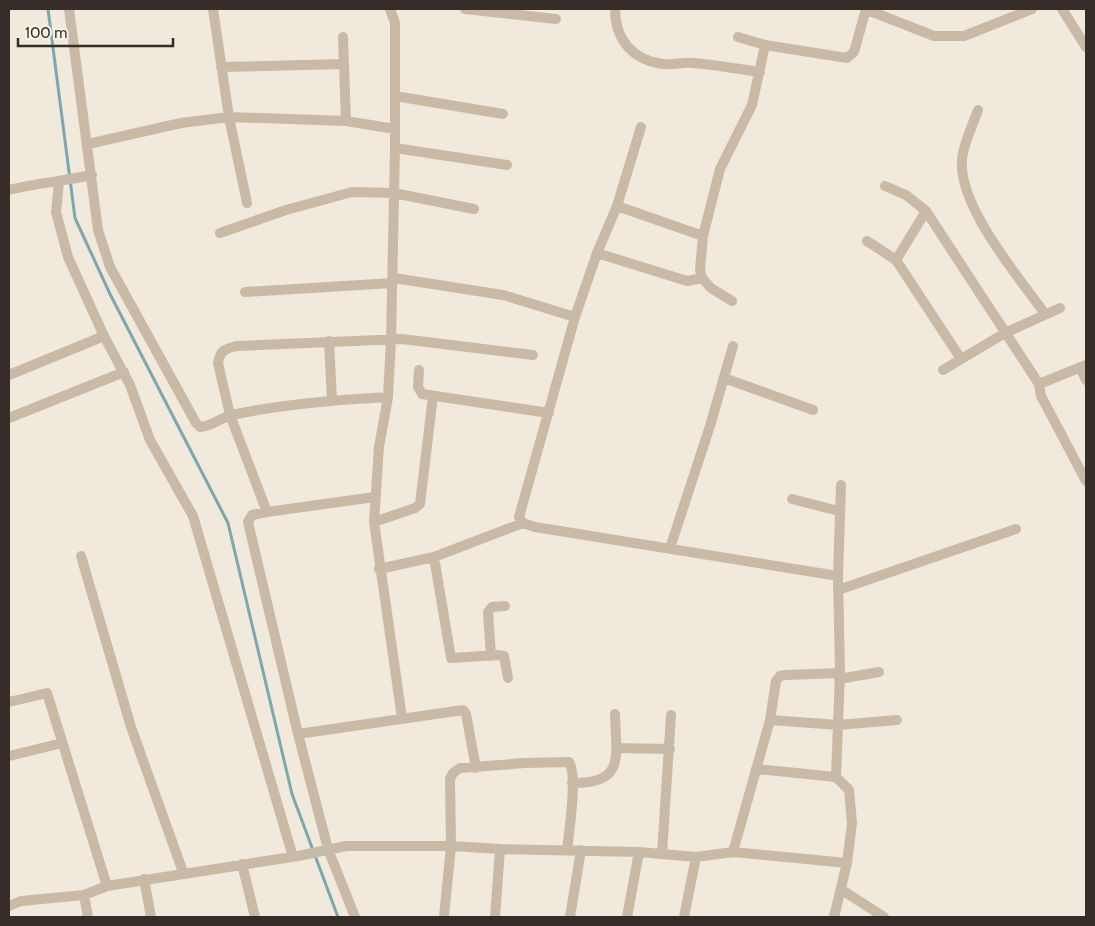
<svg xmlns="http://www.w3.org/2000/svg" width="1095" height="926" viewBox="0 0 1095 926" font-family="Cabin,sans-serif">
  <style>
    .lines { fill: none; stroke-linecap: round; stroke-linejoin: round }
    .stream { stroke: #7ba8ae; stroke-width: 3 }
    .street { stroke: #c9baa7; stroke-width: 10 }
  </style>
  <rect width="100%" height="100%" fill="#f1e9db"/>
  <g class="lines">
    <path class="stream" d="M48,9L75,218L110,294L228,523L292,794L338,917"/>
    <path class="street" d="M69,9L98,230L110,267L196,423L200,427C212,427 221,417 232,415C283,404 336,400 388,397
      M213,9L229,117L247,203
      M390,9L395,23V148L391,340L388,397L379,447L374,522L402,718
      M465,9L556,19
      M615,9C615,39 632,60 663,64C673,65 684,62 694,63C716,65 738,69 760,72
      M865,9L934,36H964L1032,9
      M1062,9L1086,47
      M343,37L346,121
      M738,37L765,45L847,58L854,52L866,9
      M221,67L344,64
      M395,96L503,114
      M978,110C973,124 966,139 963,153C952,200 1019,277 1045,314
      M641,127L617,206L597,253L575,317L519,517L523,523L535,527L838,576
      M88,144L181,123L229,117L346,121L395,129
      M395,148L507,165
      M59,182L56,212L68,257L104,336L130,385L150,440L193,516L293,857
      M885,186L906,195L926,211L1039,384L1041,396L1086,481
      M9,190C36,183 64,181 92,175
      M617,206L703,236
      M220,233L286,210L352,192L394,193L474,209
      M867,241L896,260L961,359
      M597,253L687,281L702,278
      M896,260L926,211
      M394,278L503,295L575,317
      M245,292L393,283
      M732,301L711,288L702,278L700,270L703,236L720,169L752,105L765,45
      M329,341L332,401
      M1080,367L1086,380
      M419,370L418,387L422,394L549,413
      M943,370L1005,333L1060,308
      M9,375L104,336
      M724,378L813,410
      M1039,384L1086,365
      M9,418L124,372
      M792,499L839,511
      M267,512L230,415L218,363C220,351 224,349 236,346L402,339L533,355
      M374,522L415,508L420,504L433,396
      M670,548L710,426L733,346
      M81,556L131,727L183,872
      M434,557L451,658L498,655L504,656L508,678
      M379,569L434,557L523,523
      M838,590L1016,529
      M491,656L488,612L492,607L505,606
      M839,679L879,672
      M9,702L47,693L107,886
      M770,720L838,725L897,720
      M298,734L463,710L466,714L476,768
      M617,748L670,749
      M9,756L62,743
      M756,769L836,777L849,790L852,823L847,863L834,917
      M836,777L840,673L838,576L841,485
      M572,783C626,784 616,756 615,714
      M733,852L770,720L776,681L780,676L786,675L840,673
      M662,854L671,715
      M242,864L255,917
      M144,879L151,917
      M842,890L884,917
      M84,895L88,917
      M9,906L21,901L84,895L107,886L298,856L346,846H451L500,849L639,852L696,857L733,852L847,863
      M355,917L328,849L298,734L248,522L252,515L267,512L375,497
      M444,917L451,846L450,779L453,773L460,768L525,763L569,762C578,775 569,832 567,850
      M495,917L500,849
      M570,917L581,850
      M627,917L639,852
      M684,917L696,857"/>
  </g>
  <rect width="1095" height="926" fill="none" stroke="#362d28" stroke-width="20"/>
  <path d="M18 38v8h155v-8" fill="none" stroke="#362d28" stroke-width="2.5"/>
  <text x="25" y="38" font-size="15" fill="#362d28" stroke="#f9f2e8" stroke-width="4" paint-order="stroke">100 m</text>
</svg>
